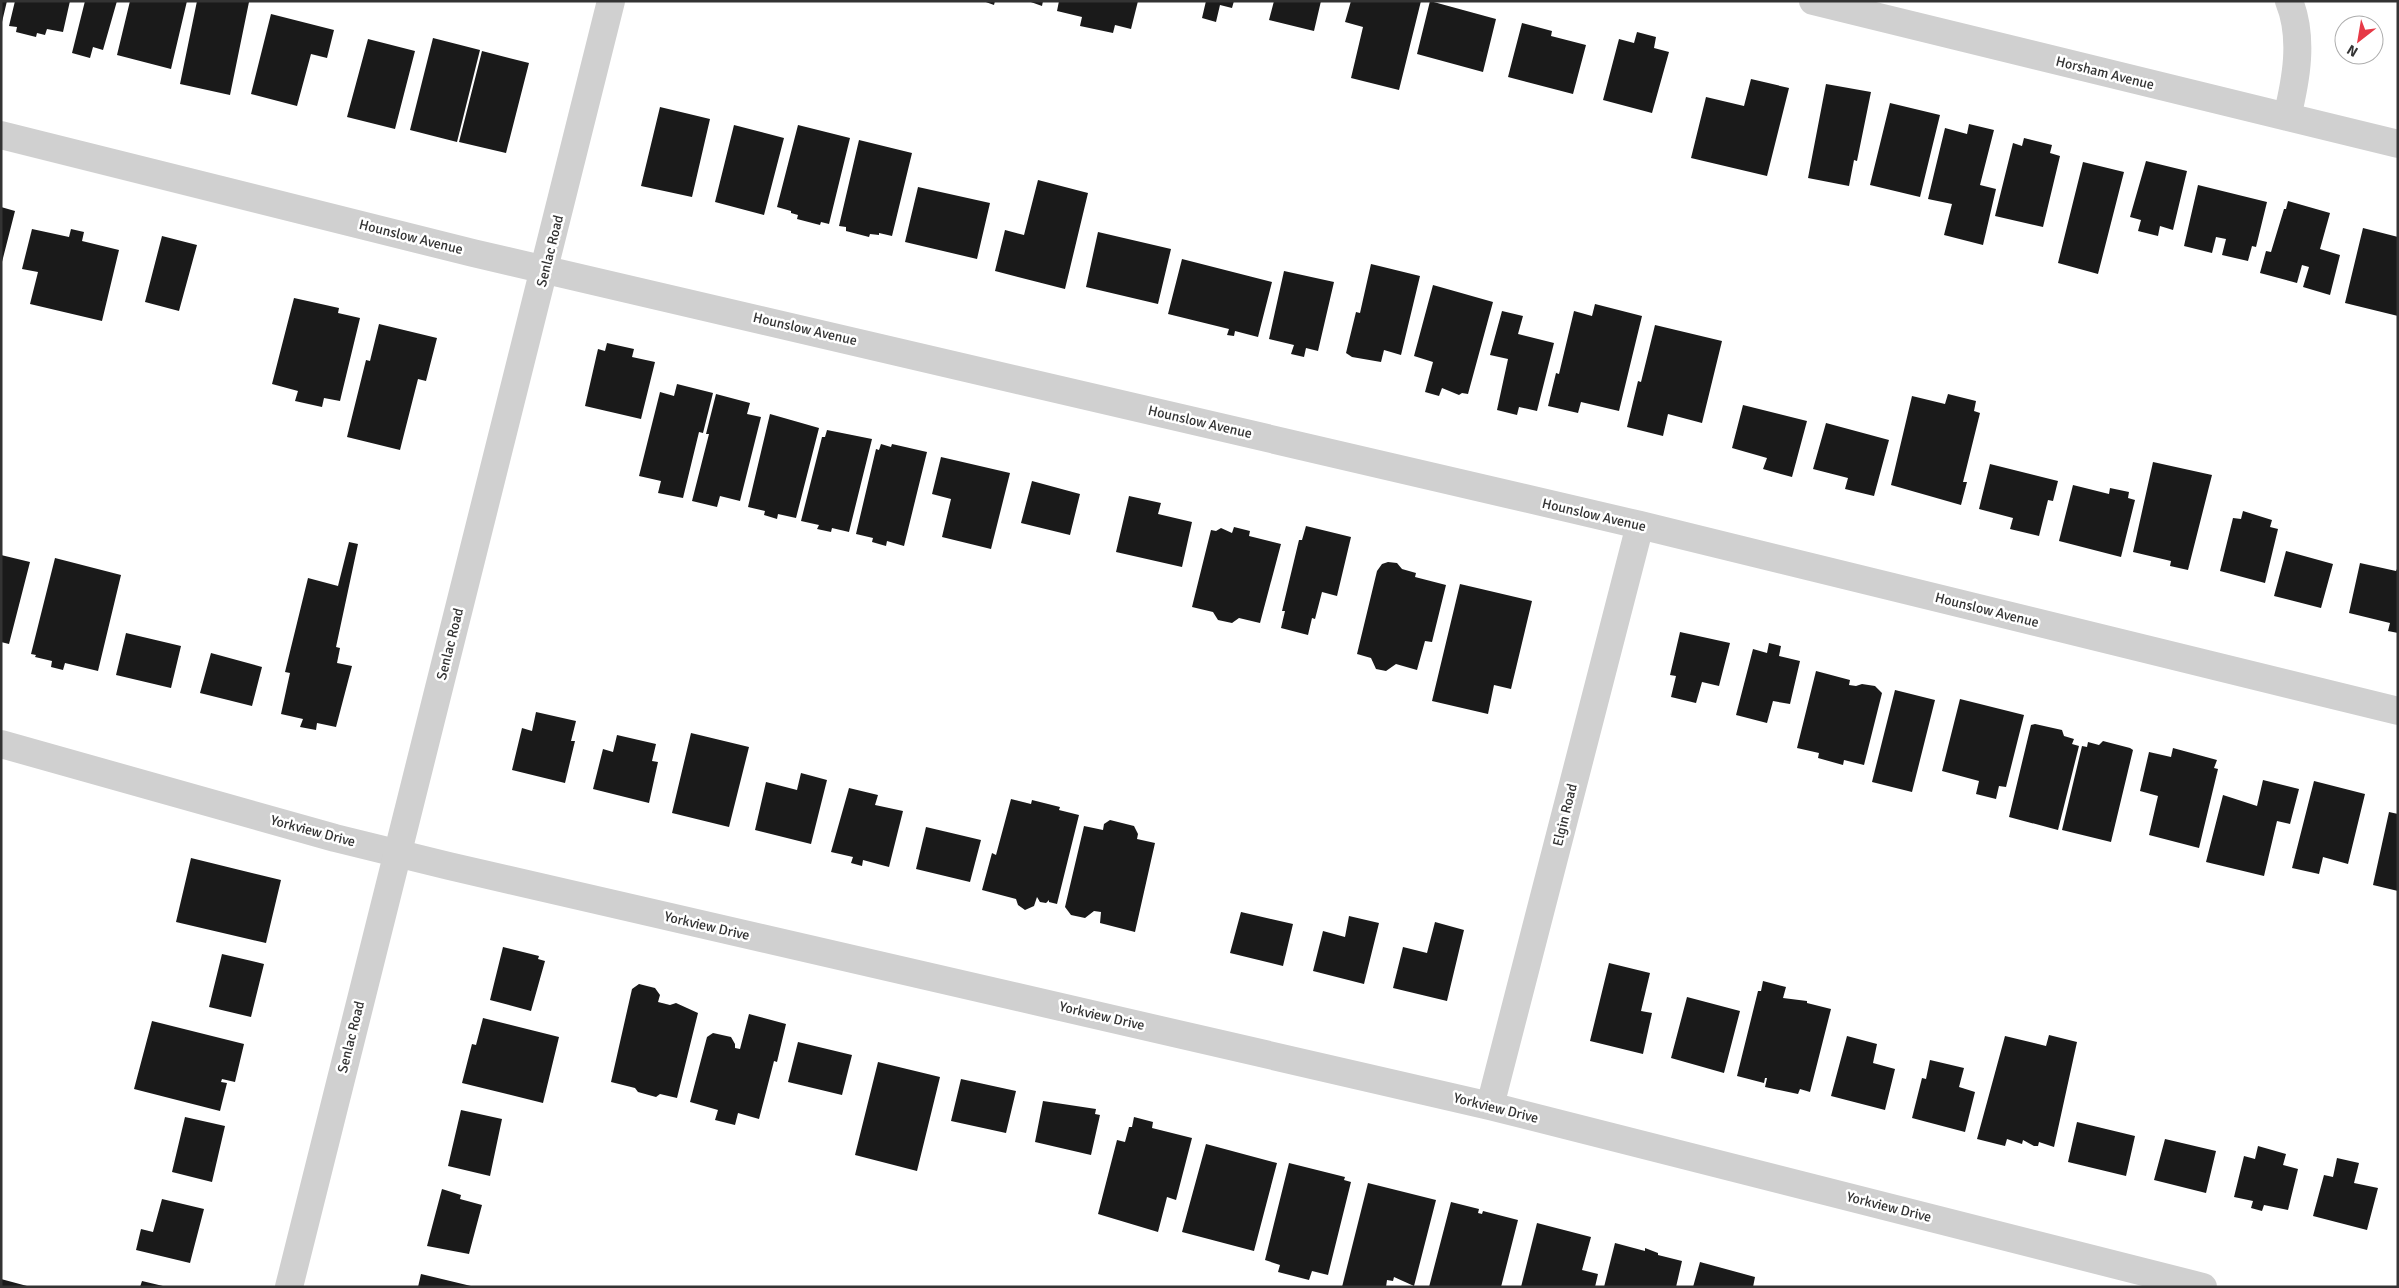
<svg xmlns="http://www.w3.org/2000/svg" width="2399" height="1288" viewBox="0 0 2399 1288" font-family="Signika,sans-serif">
  <style>
    .building { fill: #1a1a1a }
    .lines { fill: none; stroke-linecap: round; stroke-linejoin: round }
    .minor { stroke: #d0d0d0; stroke-width: 28 }
    .tertiary { stroke: #d0d0d0; stroke-width: 28 }
    .labels { text-anchor: middle; dominant-baseline: central; stroke-width: 5; stroke-linejoin: round; paint-order: stroke }
    .street-label { font-size: 14px; fill: #333; stroke: #fff }
  </style>
  <rect width="100%" height="100%" fill="#fff"/>
  <path class="building" d="M1,1H7L2,22H1Z
    M15,1H70L63,32L47,29L45,35L37,33L36,37L16,32L17,27L9,26Z
    M85,1H117L103,50L93,47L90,58L72,53Z
    M130,1H187L171,69L117,55Z
    M197,1L249,2L230,95L180,84Z
    M983,1H995L994,5Z
    M1028,1H1043L1042,6Z
    M1059,1H1138L1131,29L1115,25L1113,33L1080,26L1082,17L1057,11Z
    M1206,1H1234L1232,8L1220,5L1216,22L1202,18Z
    M1274,1H1321L1314,31L1269,20Z
    M1351,1H1421L1399,90L1351,78L1363,27L1345,22Z
    M1430,1L1496,19L1483,72L1417,54Z
    M271,14L334,30L327,58L311,54L297,106L251,94Z
    M1522,23L1552,31L1551,36L1586,45L1573,94L1508,77Z
    M1637,32L1656,37L1654,48L1669,52L1652,113L1603,100L1619,39L1634,43Z
    M433,38L480,50L457,142L410,130Z
    M368,39L415,51L395,129L347,117Z
    M482,51L529,63L506,153L459,142Z
    M1751,79L1789,88L1767,176L1691,158L1706,97L1744,106Z
    M1826,84L1871,92L1857,161L1854,160L1849,186L1808,178Z
    M1890,103L1940,115L1920,197L1870,185Z
    M660,107L710,119L692,197L641,186Z
    M1969,124L1994,130L1980,185L1996,189L1983,245L1944,235L1952,204L1928,199L1945,128L1967,134Z
    M734,125L784,138L764,215L715,202Z
    M798,125L850,138L829,224L821,222L820,225L797,219L798,215L791,213V211L777,207Z
    M2024,138L2052,145L2050,153L2060,156L2043,227L1995,216L2013,143L2022,146Z
    M859,140L912,153L892,236L879,233V235L870,234L869,237L846,231V227L839,226Z
    M2146,161L2187,171L2173,230L2160,226L2158,236L2138,231L2141,220L2130,217Z
    M2083,162L2124,172L2098,274L2058,263Z
    M1038,180L1088,193L1065,289L995,271L1005,230L1024,235Z
    M2198,185L2267,202L2256,247L2252,246L2248,261L2222,255L2226,239L2216,237L2212,253L2184,246Z
    M918,187L990,203L977,259L905,242Z
    M2288,201L2330,213L2320,249L2340,255L2330,295L2303,287L2309,267L2302,265L2297,283L2260,273L2266,251L2271,252L2284,209H2286Z
    M1,207L15,211L2,262H1Z
    M2363,228L2398,237V316L2345,303Z
    M32,229L69,237L71,229L84,232L82,241L119,250L102,321L30,304L38,272L22,269Z
    M1098,232L1171,249L1158,304L1086,287Z
    M162,236L197,245L179,311L145,302Z
    M1182,259L1272,282L1258,337L1235,331L1234,336L1227,335L1229,329L1168,314Z
    M1371,264L1420,276L1401,355L1384,350L1381,362L1352,357L1346,353L1356,312L1360,313Z
    M1284,271L1334,282L1318,351L1306,348L1304,357L1291,354L1294,345L1269,339Z
    M1433,285L1493,302L1468,394L1462,393L1459,395L1442,388L1439,396L1425,392L1433,362L1414,356Z
    M294,298L339,308L338,313L360,318L340,401L324,398L322,407L295,401L298,391L272,384Z
    M1595,304L1642,316L1619,411L1581,402L1578,413L1548,406L1556,373L1559,374L1574,311L1592,316Z
    M1502,311L1523,316L1518,334L1554,343L1537,411L1519,407L1517,415L1497,410L1508,359L1490,355Z
    M379,324L437,338L426,381L418,379L400,450L347,437L366,360L370,361Z
    M1655,325L1722,341L1702,423L1668,414L1663,436L1627,427L1638,381L1641,382Z
    M607,343L634,349L632,357L655,362L641,419L585,406L598,349L605,351Z
    M677,384L713,393L703,433L699,432L683,498L658,493L661,481L639,476L660,392L674,396Z
    M716,394L750,403L747,414L761,417L740,501L720,496L717,507L692,501L709,434H706Z
    M1948,394L1976,401L1974,411L1980,413L1963,482H1967L1961,505L1891,485L1912,396L1945,404Z
    M1743,405L1807,421L1792,477L1763,469L1767,458L1732,448Z
    M770,414L819,428L796,518L778,514L777,519L764,515L765,511L748,507Z
    M1826,423L1889,440L1874,496L1845,489L1848,478L1813,469Z
    M827,430L872,439L849,532L832,528L831,532L817,529L819,525L801,521L822,437H825Z
    M881,444L891,447L892,444L927,452L904,546L887,541L886,546L872,542L873,538L856,534L876,449L879,450Z
    M941,457L1010,473L991,549L942,537L951,499L932,494Z
    M2153,462L2212,475L2188,570L2170,566L2171,561L2133,552Z
    M1990,464L2058,481L2053,501L2048,500L2039,536L2010,529L2013,518L1979,509Z
    M1032,481L1080,494L1070,535L1021,523Z
    M2073,485L2109,494L2110,488L2129,492L2128,498L2135,500L2121,557L2059,541Z
    M1129,496L1161,503L1158,514L1192,522L1182,567L1116,552Z
    M2243,511L2272,520L2270,527L2278,529L2265,583L2220,571L2233,518L2241,519Z
    M1306,526L1351,537L1337,596L1322,592L1315,619L1312,618L1308,635L1281,628L1285,611H1282L1299,540H1302Z
    M1234,527L1250,531L1249,536L1281,544L1260,623L1239,618L1232,623L1218,620L1213,612L1192,607L1211,530L1216,531L1221,528L1232,533Z
    M349,542L358,544L336,647L340,648L337,663L352,666L336,727L317,723L316,730L300,727L303,719L281,714L290,673L285,672L308,578L338,586Z
    M2286,551L2333,564L2321,608L2274,596Z
    M1,555L30,562L9,644L1,642Z
    M55,558L121,575L98,671L65,663L63,670L51,667L52,661L35,657L36,655L31,654Z
    M1388,562L1397,563L1402,569L1416,573L1415,577L1446,585L1432,642L1425,641L1417,670L1396,664L1386,671L1376,669L1371,658L1357,654L1377,571L1382,564Z
    M2360,563L2396,571L2398,567V633L2388,631L2390,623L2349,613Z
    M1460,584L1532,601L1511,689L1494,685L1488,714L1432,701Z
    M1680,632L1730,643L1719,686L1702,682L1696,703L1671,697L1676,676L1670,675Z
    M126,633L181,646L171,688L116,675Z
    M1769,643L1781,646L1779,656L1800,661L1790,704L1773,701L1767,723L1736,715L1753,649L1767,653Z
    M211,653L262,667L252,706L200,693Z
    M1816,671L1850,680L1849,685L1856,686L1862,684L1875,686L1882,693L1864,765L1844,760L1843,765L1818,758L1819,753L1797,748Z
    M1895,690L1935,700L1912,792L1872,782Z
    M1960,699L2024,715L2006,787L1999,786L1996,799L1976,794L1979,781L1942,771Z
    M536,712L576,721L571,741H575L565,783L512,770L522,728L532,731Z
    M2035,724L2062,730L2064,736L2074,739L2072,744L2079,746L2058,830L2009,817L2031,725Z
    M691,733L749,747L729,827L672,813Z
    M617,735L656,744L652,761L658,762L649,803L593,789L603,749L613,752Z
    M2103,741L2130,748L2133,750L2111,842L2062,830L2082,746L2087,747L2088,742L2099,745Z
    M2173,748L2217,760L2214,768L2218,769L2199,848L2149,835L2158,796L2140,791L2149,752L2171,757Z
    M801,773L827,780L811,844L755,830L766,782L797,790Z
    M2263,780L2299,789L2290,824L2277,821L2264,876L2206,862L2223,795L2257,806Z
    M2314,781L2365,794L2348,864L2323,857L2319,874L2292,868Z
    M849,788L878,795L875,805L903,811L889,867L863,860L862,866L851,863L853,857L831,852Z
    M1011,799L1031,804L1032,800L1060,807L1059,810L1079,815L1057,904L1049,902V900L1046,903L1040,902L1037,897L1034,906L1025,910L1018,905L1016,899L982,890L992,853L996,855Z
    M2389,812L2398,814V891L2373,885Z
    M1110,820L1134,826L1138,834L1137,839L1155,843L1135,932L1100,923L1101,912L1094,911L1085,918L1071,915L1065,907L1084,826L1103,830L1104,824Z
    M926,827L981,840L970,882L916,869Z
    M191,858L281,880L266,943L176,922Z
    M1241,912L1293,924L1283,966L1230,953Z
    M1349,916L1379,923L1364,984L1313,971L1323,931L1345,937Z
    M1435,922L1464,930L1447,1001L1393,988L1403,947L1427,953Z
    M503,947L539,956L538,959L545,961L531,1011L490,1000Z
    M222,954L264,964L251,1017L209,1007Z
    M1609,963L1650,973L1641,1011L1652,1013L1643,1054L1590,1041Z
    M1763,981L1786,987L1783,998L1807,1001V1003L1831,1009L1810,1092L1800,1089L1798,1094L1765,1087L1767,1078H1765L1764,1083L1737,1076L1758,991H1761Z
    M639,984L655,988L660,995L658,1002L670,1005L676,1003L698,1013L677,1098L660,1094L656,1097L638,1092L635,1088L611,1082L632,989Z
    M1687,997L1740,1011L1724,1073L1671,1058Z
    M749,1014L786,1024L777,1062L774,1061L759,1119L738,1113L735,1125L715,1120L718,1110L690,1102L707,1037L713,1033L731,1037L735,1044V1048L740,1049Z
    M483,1018L559,1037L543,1103L462,1083L472,1044L476,1045Z
    M152,1021L244,1044L235,1082L222,1079L221,1082L227,1083L220,1111L134,1089Z
    M2049,1035L2077,1042L2054,1147L2039,1142L2038,1146H2034L2023,1140L2022,1144L2007,1139L2005,1146L1977,1139L2005,1036L2046,1046Z
    M1847,1036L1877,1044L1873,1063L1895,1069L1885,1110L1831,1096Z
    M798,1042L852,1055L842,1095L788,1082Z
    M1930,1060L1964,1068L1959,1087L1975,1092L1965,1132L1912,1118L1922,1078L1926,1079Z
    M878,1062L940,1077L917,1171L855,1155Z
    M961,1079L1016,1091L1006,1133L951,1121Z
    M1043,1101L1096,1109L1095,1114L1100,1115L1091,1155L1035,1142Z
    M461,1110L502,1119L490,1176L448,1166Z
    M185,1117L225,1126L212,1182L172,1172Z
    M1134,1117L1153,1122L1152,1128L1192,1138L1176,1200L1167,1197L1158,1232L1098,1214L1117,1140L1125,1142L1129,1127H1132Z
    M2077,1122L2135,1136L2126,1176L2068,1162Z
    M2165,1139L2216,1151L2206,1193L2154,1180Z
    M1206,1144L1277,1163L1254,1251L1182,1232Z
    M2258,1146L2286,1154L2283,1165L2298,1169L2288,1210L2264,1205L2262,1211L2251,1208L2253,1201L2234,1197L2244,1156L2255,1159Z
    M2337,1158L2359,1163L2354,1183L2378,1188L2367,1230L2313,1216L2324,1175L2333,1177Z
    M1289,1163L1345,1177L1344,1180L1351,1182L1328,1275L1312,1271L1309,1280L1278,1272L1280,1265L1265,1260Z
    M1368,1183L1436,1200L1414,1286L1394,1277L1393,1281L1387,1280L1386,1287H1342Z
    M442,1189L461,1195L460,1199L482,1205L469,1254L427,1246Z
    M162,1199L204,1209L190,1263L136,1250L141,1229L153,1232Z
    M1451,1202L1479,1209L1478,1213L1482,1214L1483,1211L1518,1220L1501,1287H1429Z
    M1537,1223L1591,1237L1582,1270L1598,1274L1595,1287H1521Z
    M1615,1243L1645,1251V1248L1658,1253V1255L1682,1261L1676,1287H1604Z
    M1700,1262L1755,1277L1753,1287H1693Z
    M421,1274L471,1286V1287H418Z
    M1,1279L27,1286V1287H1Z
    M142,1281L163,1286V1287H140Z"/>
  <g class="lines">
    <path class="minor" d="M1813,1L2398,144
      M2287,117C2296,80 2304,38 2289,1
      M1,135L473,253L1640,525L2398,711
      M1,744L335,838L449,866L1490,1106L2203,1287
      M1490,1106L1640,525"/>
    <path class="tertiary" d="M289,1287L611,1"/>
  </g>
  <g class="labels">
    <g class="street-label">
      <text transform="translate(2105 73) rotate(14)">Horsham Avenue</text>
      <text transform="translate(411 237) rotate(14)">Hounslow Avenue</text>
      <text transform="translate(550 251) rotate(-76)">Senlac Road</text>
      <text transform="translate(805 329) rotate(13)">Hounslow Avenue</text>
      <text transform="translate(1200 422) rotate(13)">Hounslow Avenue</text>
      <text transform="translate(1594 515) rotate(13)">Hounslow Avenue</text>
      <text transform="translate(1987 610) rotate(14)">Hounslow Avenue</text>
      <text transform="translate(450 644) rotate(-76)">Senlac Road</text>
      <text transform="translate(1565 815) rotate(-76)">Elgin Road</text>
      <text transform="translate(313 831) rotate(15)">Yorkview Drive</text>
      <text transform="translate(707 926) rotate(13)">Yorkview Drive</text>
      <text transform="translate(1102 1016) rotate(13)">Yorkview Drive</text>
      <text transform="translate(351 1037) rotate(-76)">Senlac Road</text>
      <text transform="translate(1496 1108) rotate(14)">Yorkview Drive</text>
      <text transform="translate(1889 1207) rotate(14)">Yorkview Drive</text>
    </g>
  </g>
  <rect width="2399" height="1288" fill="none" stroke="#333333" stroke-width="5"/>
  <g transform="translate(2359 40) rotate(211)"><circle r="24" fill="#ffffff" stroke="#adadad"/>
  <path d="M0-4L9 19L0 12L-9 19Z" fill="#e63946"/>
  <text y="-8" font-size="14" font-weight="bold" text-anchor="middle" fill="#333333">N</text>
  </g>
</svg>
